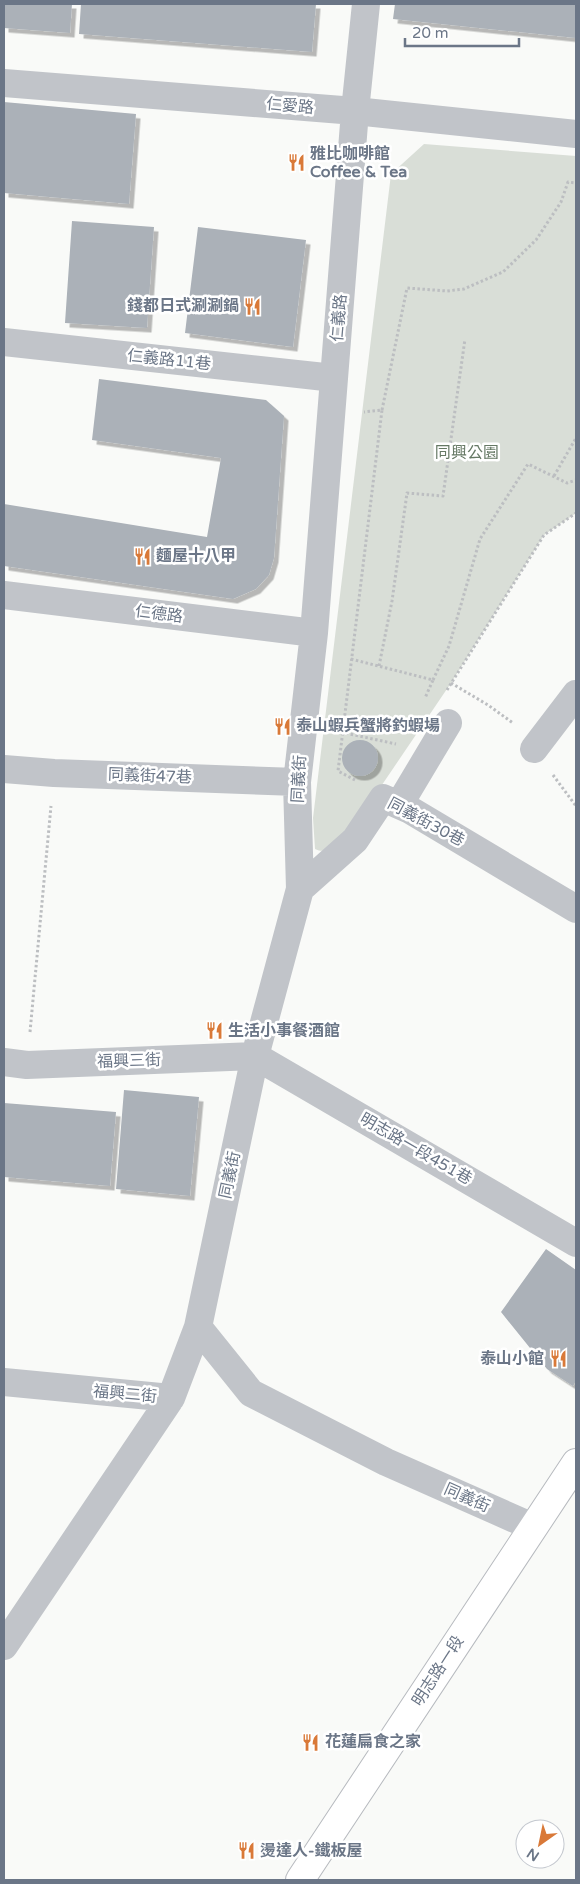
<svg xmlns="http://www.w3.org/2000/svg" width="580" height="1884" viewBox="0 0 580 1884" font-family="'Varela Round','Noto Sans TC',sans-serif">
  <style>
    .green { fill: #d9ded7 }
    .building { fill: #abb1b8; filter: url(#shadow) }
    .lines { fill: none; stroke-linecap: round; stroke-linejoin: round }
    .major-casing { stroke: #b7babf; stroke-width: 30 }
    .path { stroke: #bcbec1; stroke-width: 3; stroke-dasharray: 2.5 2.5; stroke-linecap: butt }
    .minor { stroke: #c1c4c9; stroke-width: 28 }
    .major { stroke: #fff; stroke-width: 28 }
    .labels { text-anchor: middle; dominant-baseline: central; stroke-width: 5; stroke-linejoin: round; paint-order: stroke }
    .street-label { font-size: 16px; fill: #6b7687; stroke: #fff }
    .poi-label { font-size: 16px; font-weight: bold; fill: #6b7687; stroke: #fff; text-anchor: start }
    .park-label { font-size: 16px; fill: #667965; stroke: #fff }
  </style>
  <defs>
    <filter id="shadow"><feDropShadow dx="4.5" dy="4.5" stdDeviation="0" flood-color="#0004"/></filter>
  </defs>
  <rect width="100%" height="100%" fill="#f9faf8"/>
  <path class="green" d="M424,144L576,156V513L544,535L451,683L346,838C336,845 327,855 315,849L313,818L391,174Z"/>
  <path class="building" d="M4,4H72L70,33L4,28Z
    M81,4H316L312,52L79,34Z
    M395,4H576V38L393,19Z
    M4,102L136,114L129,204L4,193Z
    M72,221L154,227L147,328L65,323Z
    M198,227L306,240L293,347L185,333Z
    M99,379L266,400L284,416L274,558L269,575L256,589L233,599L4,566V504L207,537L221,458L92,440Z
    M342 758a18 18 0 1 1 36 0a18 18 0 1 1-36 0Z
    M124,1090L199,1097L190,1196L116,1189Z
    M4,1103L116,1112L110,1186L4,1177Z
    M546,1249L576,1270V1381L573,1386L547,1369L501,1312Z"/>
  <g class="lines">
    <defs>
      <path id="major" d="M300,1880L576,1463"/>
    </defs>
    <use href="#major" class="major-casing"/>
    <path class="path" d="M382,410L407,288L447,291L464,289L503,272L536,240L561,202L568,182L576,183
      M554,476L576,438
      M351,659L433,680L425,698
      M379,666L392,601L407,493L443,496L465,339
      M433,680L449,646L480,539L528,464L567,483L576,480
      M451,683L488,705L513,723
      M447,690L544,535L576,513
      M336,731L396,744
      M553,775L576,806
      M355,780L338,771L382,410L364,412
      M30,1032L51,806"/>
    <path class="minor" d="M366,4L355,111L314,633L297,782L300,889L255,1056L198,1327L251,1393L386,1462L533,1527
      M4,83L355,111L576,134
      M4,342L334,378
      M4,595L314,633
      M534,749L576,694
      M4,769L54,773L297,782
      M399,805L448,723
      M300,889L355,840L383,798L410,810L576,909
      M4,1062L27,1065L255,1056L576,1243
      M4,1382L171,1398L198,1327
      M4,1646L171,1398"/>
    <use href="#major" class="major"/>
  </g>
  <defs>
    <symbol id="restaurant-bare" viewBox="-9 -9 18 18"><path d="M-5-6h1v4h1v-4h1v4h1v-4h1v5L-1.5 .5V6h-2V.5L-5-1ZM5-6V6H3V1.5H1.5Q1.5-4 5-6Z" fill="#d97938" stroke="#fff" stroke-width="2.5" paint-order="stroke"/></symbol>
  </defs>
  <g fill-rule="evenodd">
    <use href="#restaurant-bare" x="284" y="150" width="25" height="25"/>
    <use href="#restaurant-bare" x="240" y="294" width="25" height="25"/>
    <use href="#restaurant-bare" x="130" y="544" width="25" height="25"/>
    <use href="#restaurant-bare" x="270" y="714" width="25" height="25"/>
    <use href="#restaurant-bare" x="202" y="1018" width="25" height="25"/>
    <use href="#restaurant-bare" x="546" y="1346" width="25" height="25"/>
    <use href="#restaurant-bare" x="298" y="1730" width="25" height="25"/>
    <use href="#restaurant-bare" x="234" y="1838" width="25" height="25"/>
  </g>
  <g class="labels">
    <g class="street-label">
      <text transform="translate(290 106) rotate(5)">仁愛路</text>
      <text transform="translate(339 318) rotate(-85)">仁義路</text>
      <text transform="translate(169 360) rotate(6)">仁義路11巷</text>
      <text transform="translate(159 614) rotate(7)">仁德路</text>
      <text transform="translate(150 776) rotate(2)">同義街47巷</text>
      <text transform="translate(299 779) rotate(-87)">同義街</text>
      <text transform="translate(426 822) rotate(28)">同義街30巷</text>
      <text transform="translate(129 1061) rotate(-2)">福興三街</text>
      <text transform="translate(416 1149) rotate(30)">明志路一段451巷</text>
      <text transform="translate(230 1175) rotate(-78)">同義街</text>
      <text transform="translate(125 1394) rotate(5)">福興二街</text>
      <text transform="translate(467 1498) rotate(24)">同義街</text>
      <text transform="translate(438 1671) rotate(-57)">明志路一段</text>
    </g>
    <g class="poi-label">
      <text x="310" y="154">雅比咖啡館<tspan x="310" dy="18">Coffee &amp; Tea</tspan></text>
      <text x="239" y="306" text-anchor="end">錢都日式涮涮鍋</text>
      <text x="156" y="556">麵屋十八甲</text>
      <text x="296" y="726">泰山蝦兵蟹將釣蝦場</text>
      <text x="228" y="1031">生活小事餐酒館</text>
      <text x="544" y="1359" text-anchor="end">泰山小館</text>
      <text x="325" y="1742">花蓮扁食之家</text>
      <text x="260" y="1851">燙達人-鐵板屋</text>
    </g>
    <g class="park-label">
      <text x="467" y="453">同興公園</text>
    </g>
  </g>
  <rect width="580" height="1884" fill="none" stroke="#6b7687" stroke-width="10"/>
  <g transform="translate(540 1844) rotate(213)"><circle r="24" fill="#ffffff" stroke="#c4c8cf"/>
  <path d="M0-4L9 19L0 12L-9 19Z" fill="#d97938"/>
  <text y="-8" font-size="14" font-weight="bold" text-anchor="middle" fill="#6b7687">N</text>
  </g>
  <path d="M405 38v8h114v-8" fill="none" stroke="#6b7687" stroke-width="2.5"/>
  <text x="412" y="38" font-size="15" fill="#6b7687" stroke="#ffffff" stroke-width="4" paint-order="stroke">20 m</text>
</svg>
